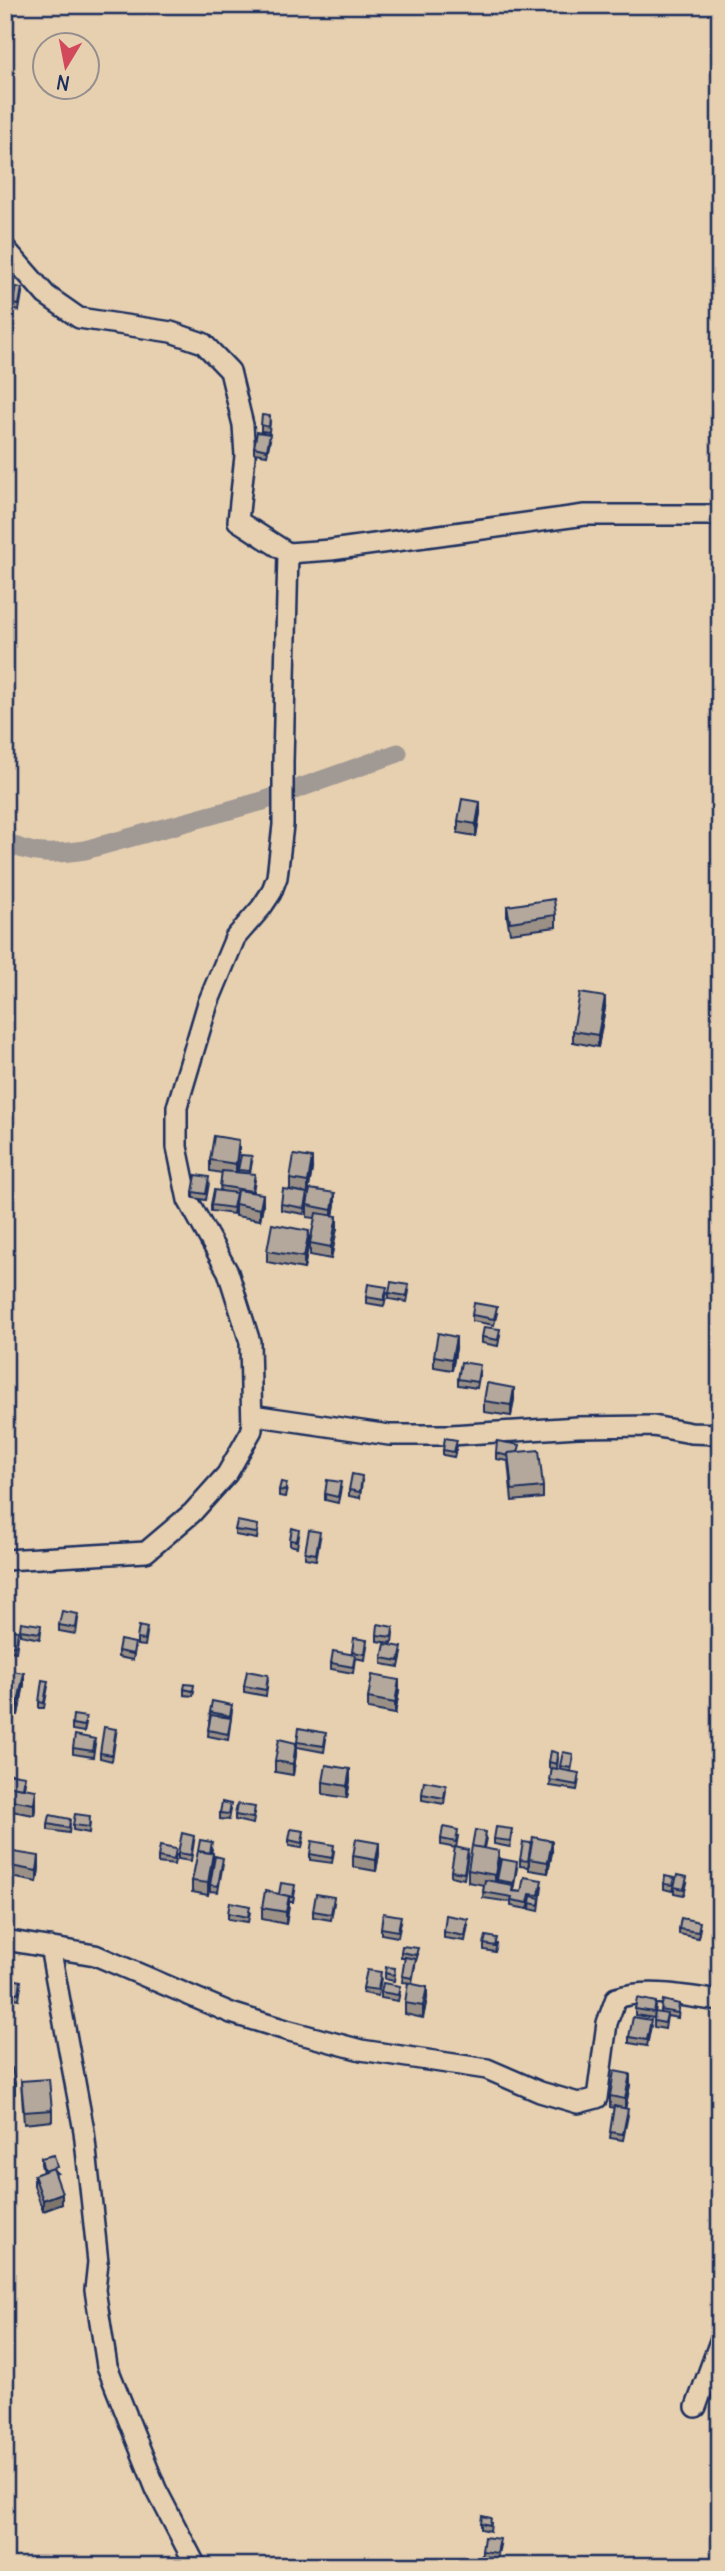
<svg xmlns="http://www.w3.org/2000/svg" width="725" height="2571" viewBox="0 0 725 2571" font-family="Delius,sans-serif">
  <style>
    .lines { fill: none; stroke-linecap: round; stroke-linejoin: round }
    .canal { stroke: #a19994; stroke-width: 19 }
    .minor-casing { stroke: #1b2f5e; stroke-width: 24 }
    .minor { stroke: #e7d0b0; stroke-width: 19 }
    .wall { fill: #9b9086; stroke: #1b2f5e; stroke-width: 2 }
    .shaded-wall { fill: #7e766d; stroke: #1b2f5e; stroke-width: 2 }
    .building { fill: #b4a89c; stroke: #1b2f5e; stroke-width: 2 }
  </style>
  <rect width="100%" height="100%" fill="#e7d0b0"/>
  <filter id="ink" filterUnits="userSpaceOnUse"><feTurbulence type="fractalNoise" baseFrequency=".0143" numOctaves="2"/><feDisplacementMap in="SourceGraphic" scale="14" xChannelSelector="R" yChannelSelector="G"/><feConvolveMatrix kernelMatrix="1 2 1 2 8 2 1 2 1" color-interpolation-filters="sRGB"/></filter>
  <g filter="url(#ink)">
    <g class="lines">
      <path class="canal" d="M5,841C31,857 57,854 85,850L263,801L398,753"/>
      <defs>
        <path id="minor" d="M5,248L46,295L79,318L171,332L203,343L230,371L243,425L245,456L238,521L288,553L331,550L585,515H720
          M252,1415L389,1435H451L578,1427L653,1426L691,1433L720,1434
          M5,1560L146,1552L192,1513L227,1474L252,1430L250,1342L228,1272L188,1200L177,1147V1107L208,1003L235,938L261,908L271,893L277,877L283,825V762L288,553
          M5,1940L95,1955L231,2013L286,2030L361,2050L487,2069L540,2092L578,2103L597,2098L607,2023L616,1998C649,1988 685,1996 720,2001
          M50,1947L84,2131L98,2262L95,2290L107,2366L156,2489L196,2566
          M696,2407L720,2341"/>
      </defs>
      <use href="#minor" class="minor-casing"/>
      <use href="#minor" class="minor"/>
    </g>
    <path class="wall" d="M5,263L15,271L14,279L5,277Z
      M22,293L19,311L12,309V304Z
      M270,422L269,432L261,431V425Z
      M270,440L267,455L254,453V447Z
      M480,813L476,836L458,833V821Z
      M507,906L556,915V927L510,933L507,917Z
      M605,1008L598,1047L573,1042V1031Z
      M239,1152L236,1172H238V1170L252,1162L250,1173L255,1180L253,1192L263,1205L260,1220L235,1216V1204L237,1195L236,1194L233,1214L211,1211V1205L220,1191L222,1173L210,1171V1160Z
      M312,1169L308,1193L290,1190V1179Z
      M209,1183L206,1200L193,1198V1192Z
      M307,1199L304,1214L281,1210V1204Z
      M335,1204L333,1216L337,1228L331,1259L310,1255V1243L315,1218L307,1217V1205Z
      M309,1242L304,1269L267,1262V1251Z
      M409,1291L407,1302L389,1299V1293Z
      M387,1293L384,1306L366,1303V1297Z
      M497,1313L494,1325L472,1321V1315Z
      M500,1335L498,1346L482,1343V1337Z
      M456,1348L452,1370L434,1367V1356Z
      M480,1371L477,1388L458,1385V1379Z
      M514,1399L511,1416L484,1412V1401Z
      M457,1446L454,1457L443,1455V1450Z
      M519,1452L543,1487V1498L512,1501L508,1461L496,1459V1453Z
      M362,1481L360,1498L349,1496V1490Z
      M341,1488L338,1503L325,1500V1494Z
      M287,1489L285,1497L279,1496V1490Z
      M235,1530L258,1531L257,1539L235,1535Z
      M299,1536L297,1547L290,1545V1540Z
      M320,1538L316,1560L305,1558V1552Z
      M78,1619L76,1634L59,1631V1625Z
      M5,1629L18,1637L16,1652L5,1650Z
      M20,1630L41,1631L40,1639L20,1635Z
      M147,1633L145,1646L137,1645V1639Z
      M393,1633L392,1643L377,1641V1635Z
      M367,1646L365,1660L355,1658L353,1673L331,1669V1663L352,1654V1652Z
      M135,1649L133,1660L118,1657V1651Z
      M402,1653L399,1667L382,1664V1658Z
      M5,1670L24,1684L18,1715L5,1712Z
      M268,1680L266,1696L244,1692V1686Z
      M48,1686L44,1708H39V1702Z
      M184,1689L194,1691L193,1696L184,1695Z
      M399,1691L395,1714L368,1709V1698Z
      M232,1710L228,1740L208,1736L210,1712Z
      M86,1723L84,1732L72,1730V1724Z
      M116,1734L112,1761L100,1758V1753Z
      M326,1739L324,1752L297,1747V1742Z
      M95,1744L93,1757L73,1754V1748Z
      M296,1754L293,1775L275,1772V1761Z
      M558,1758L557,1769L560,1770V1766L573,1760L571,1771L579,1779L577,1790L550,1786L552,1769L549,1768V1762Z
      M5,1778L25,1782L24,1788L36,1802L34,1815L5,1810Z
      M350,1780L347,1798L323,1794V1782Z
      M446,1790L444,1804L422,1800V1794Z
      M231,1810L229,1820L220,1819V1813Z
      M255,1813L253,1824L235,1820V1815Z
      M90,1822L89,1833L73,1830V1825Z
      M48,1824H70L69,1833L48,1830Z
      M512,1835L510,1847L494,1844V1839Z
      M458,1836L456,1848L441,1845V1839Z
      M304,1837L302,1848L289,1846V1840Z
      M486,1838L484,1848L499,1862L495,1882H497V1880L517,1868L513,1891L521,1892L542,1886L539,1911L530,1909L531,1899L528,1909L511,1906V1902L483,1898L484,1885L468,1882V1870Z
      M194,1841L191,1861L178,1859V1853Z
      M212,1848L208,1895L192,1892V1881Z
      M531,1849L528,1867L520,1866V1860Z
      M334,1851L332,1863L310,1860V1854Z
      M552,1852L548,1873L529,1870V1859Z
      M379,1854L376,1871L353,1867V1856Z
      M176,1855L174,1865L158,1863V1857Z
      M468,1855L464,1879L451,1876V1871Z
      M5,1861L39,1868L37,1882L5,1876Z
      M223,1863L218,1892L210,1891V1885Z
      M687,1883L684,1895L674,1893V1887Z
      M664,1884H674L672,1891L664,1889Z
      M295,1891L293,1902H289L286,1924L262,1919V1908L279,1894Z
      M334,1903L331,1920L313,1917V1911Z
      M250,1912L248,1922L228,1919V1913Z
      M401,1922L398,1937L381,1934V1928Z
      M468,1925L465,1941L444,1938V1932Z
      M700,1928L698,1938L679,1934V1929Z
      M484,1944H497L495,1952L484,1950Z
      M401,1952L418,1954L416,1961V1960L412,1983L402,1982L405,1958H401Z
      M385,1973L395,1974L394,1981L385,1979Z
      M381,1978L378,1996L363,1993V1988Z
      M21,1986L19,1999L6,1996V1991Z
      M381,1992H400L398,2001L381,1998Z
      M427,1998L423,2018L405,2014V2003Z
      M656,2007L654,2018L635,2015V2009Z
      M679,2009L678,2018L667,2016L665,2029L654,2027V2021L661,2013V2010Z
      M651,2026L647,2046L629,2043V2037Z
      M5,2069L15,2083V2094L5,2096Z
      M21,2081L52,2110V2121L24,2124Z
      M630,2085L625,2108L628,2115L623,2140L610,2138L614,2108L610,2107V2096Z
      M41,2158L57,2173H55L62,2204L43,2211L34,2186V2175L43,2172L41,2164Z
      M481,2523H491L490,2531L481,2529Z
      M500,2545L497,2559L482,2556V2551Z"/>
    <path class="shaded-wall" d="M480,802V813L476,836V824Z
      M605,997V1008L598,1047V1035Z
      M239,1140V1152L236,1175V1164Z
      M312,1158V1169L308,1193V1182Z
      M335,1193V1204L332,1221V1210Z
      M263,1194V1205L260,1220V1209Z
      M337,1216V1228L331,1259V1247Z
      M309,1231V1242L304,1269V1257Z
      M456,1337V1348L452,1370V1359Z
      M514,1388V1399L511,1416V1405Z
      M24,1673V1684L18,1715V1703Z
      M399,1680V1691L395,1714V1703Z
      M296,1743V1754L293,1775V1764Z
      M350,1769V1780L347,1798V1786Z
      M36,1790V1802L34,1815V1804Z
      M552,1841V1852L548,1873V1862Z
      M379,1843V1854L376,1871V1860Z
      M499,1851V1862L495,1886V1875Z
      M213,1853V1865L208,1895V1883Z
      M39,1856V1868L37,1882V1871Z
      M289,1896V1907L286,1924V1912Z
      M427,1987V1998L423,2018V2006Z
      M630,2074V2085L625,2110V2099Z
      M62,2193V2204L43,2211V2200Z"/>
    <path class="building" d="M5,263L15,265L14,273L5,272Z
      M16,287L22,288L19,305L12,304Z
      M5,292L12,293L9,310L5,309Z
      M262,415L270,416L269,427L261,425Z
      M257,432L270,434L267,450L254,447Z
      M462,799L480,802L476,824L458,821Z
      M554,899L556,915L510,922L507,906Z
      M580,993L605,997L598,1035L573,1031Z
      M214,1136L239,1140L236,1164L210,1160Z
      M241,1155L252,1156L250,1171L238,1170Z
      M294,1155L312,1158L308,1182L290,1179Z
      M222,1171L255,1174L252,1191L220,1186Z
      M196,1175L209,1177L206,1194L193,1192Z
      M283,1189L307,1193L304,1208L281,1204Z
      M310,1189L335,1193L332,1210L307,1205Z
      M214,1190L236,1193L233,1208L211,1205Z
      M237,1190L263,1194L260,1209L235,1204Z
      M316,1213L337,1216L331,1247L310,1243Z
      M272,1224L309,1231L304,1257L267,1251Z
      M391,1282L409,1285L407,1296L389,1293Z
      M368,1284L387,1287L384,1300L366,1297Z
      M474,1303L497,1307L494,1319L472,1315Z
      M484,1327L500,1329L498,1340L482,1337Z
      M438,1333L456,1337L452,1359L434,1356Z
      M461,1362L480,1365L477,1382L458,1379Z
      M487,1383L514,1388L511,1405L484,1401Z
      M445,1438L457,1440L454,1452L443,1450Z
      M497,1441L520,1445L518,1452L508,1453V1456L496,1453Z
      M539,1450L543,1487L512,1490L508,1453Z
      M352,1474L362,1476L360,1492L349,1490Z
      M327,1480L341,1482L338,1497L325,1494Z
      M281,1482L287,1483L285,1491L279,1490Z
      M237,1521L258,1525L257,1533L235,1530Z
      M292,1528L299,1530L297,1541L290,1540Z
      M309,1530L320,1532L316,1554L305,1552Z
      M62,1611L78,1614L76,1628L59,1625Z
      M21,1622L41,1625L40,1633L20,1630Z
      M378,1624L393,1627L392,1637L377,1635Z
      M139,1626L147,1628L145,1640L137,1639Z
      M5,1629L18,1631L16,1646L5,1644Z
      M354,1638L367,1640L365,1654L352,1652Z
      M120,1640L135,1643L133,1654L118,1651Z
      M385,1644L402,1647L399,1661L382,1658Z
      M333,1651L355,1655L353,1667L331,1663Z
      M5,1670L24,1673L18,1703L5,1701Z
      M247,1671L268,1675L266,1690L244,1686Z
      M372,1675L399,1680L395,1703L368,1698Z
      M42,1680L48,1681L44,1703L39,1702Z
      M185,1684L194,1685L193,1691L184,1689Z
      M212,1701L232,1705L230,1716L210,1712Z
      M73,1715L86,1717L84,1726L72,1724Z
      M211,1715L231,1718L228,1734L208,1730Z
      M104,1727L116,1729L112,1755L100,1753Z
      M299,1728L326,1733L324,1746L297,1742Z
      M75,1735L95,1739L93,1751L73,1748Z
      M279,1739L296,1743L293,1764L275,1761Z
      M551,1751L558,1753L557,1764L549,1762Z
      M563,1752L573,1754L571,1768L560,1766Z
      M326,1765L350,1769L347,1786L323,1782Z
      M552,1768L579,1773L577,1785L550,1780Z
      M6,1773L25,1776L23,1788L5,1785Z
      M424,1781L446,1785L444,1798L422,1794Z
      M5,1785L36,1790L34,1804L5,1799Z
      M222,1802L231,1804L229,1814L220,1813Z
      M237,1804L255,1807L253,1818L235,1815Z
      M75,1814L90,1816L89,1827L73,1825Z
      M50,1815L70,1819L69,1828L48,1824Z
      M443,1827L458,1830L456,1842L441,1839Z
      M496,1827L512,1829L510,1841L494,1839Z
      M291,1829L304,1831L302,1843L289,1840Z
      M475,1830L486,1832L483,1848L472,1846Z
      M182,1833L194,1836L191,1855L178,1853Z
      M533,1837L552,1841L548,1862L529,1859Z
      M356,1839L379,1843L376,1860L353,1856Z
      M200,1840L212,1842L210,1853L198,1851Z
      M312,1841L334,1845L332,1858L310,1854Z
      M523,1842L531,1843L528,1861L520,1860Z
      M160,1846L176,1849L174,1860L158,1857Z
      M472,1846L499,1851L495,1875L468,1870Z
      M455,1847L468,1850L464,1873L451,1871Z
      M7,1851L39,1856L37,1871L5,1865Z
      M198,1851L213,1853L208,1883L192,1881Z
      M215,1856L223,1858L218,1886L210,1885Z
      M501,1859L517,1862L514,1883L497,1880Z
      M677,1875L687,1877L684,1889L674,1887Z
      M665,1876L674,1878L672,1885L664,1884Z
      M524,1877L542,1880L539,1895L530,1894L528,1903L511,1900L512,1897L483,1892L485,1880L513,1885L512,1891L521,1892Z
      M281,1883L295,1885L293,1897L279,1894Z
      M265,1891L289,1896L286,1912L262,1908Z
      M316,1894L334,1897L331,1914L313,1911Z
      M531,1896L540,1898L539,1905L530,1903Z
      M230,1902L250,1906L248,1917L228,1913Z
      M383,1913L401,1916L398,1931L381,1928Z
      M446,1915L468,1919L465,1936L444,1932Z
      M681,1918L700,1922L698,1932L679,1929Z
      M486,1936L497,1938L495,1946L484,1944Z
      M402,1946L418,1948L416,1955L401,1952Z
      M405,1957L416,1959L412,1978L402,1976Z
      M386,1967L395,1968L394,1975L385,1973Z
      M367,1970L381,1972L378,1990L363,1988Z
      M8,1978L21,1981L19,1993L6,1991Z
      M383,1983L400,1986L398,1995L381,1992Z
      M408,1983L427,1987L423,2006L405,2003Z
      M637,1998L656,2002L654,2012L635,2009Z
      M663,2000L679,2004L678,2013L661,2010Z
      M655,2012L667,2014L665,2023L654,2021Z
      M633,2017L651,2020L647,2040L629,2037Z
      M12,2068L15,2083L5,2084V2069Z
      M614,2071L630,2074L625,2099L610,2096Z
      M49,2079L52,2110L24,2112L21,2081Z
      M614,2106L628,2109L623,2134L610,2132Z
      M54,2155L57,2167L44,2171L41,2158Z
      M53,2168L62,2193L43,2200L34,2175Z
      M482,2516L491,2518L490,2525L481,2523Z
      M484,2537L500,2539L497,2553L482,2551Z"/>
  </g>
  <rect width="725" height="2571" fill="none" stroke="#e7d0b0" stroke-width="28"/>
  <rect x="14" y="14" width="697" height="2543" fill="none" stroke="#1b2f5e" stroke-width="2.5" filter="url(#ink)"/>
  <g transform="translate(66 66) rotate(190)"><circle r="33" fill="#e7d0b0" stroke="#95908f" stroke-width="2"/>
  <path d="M0-5L12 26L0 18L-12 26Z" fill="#d1495b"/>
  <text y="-10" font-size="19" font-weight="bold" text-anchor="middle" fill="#1b2f5e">N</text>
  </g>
</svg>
